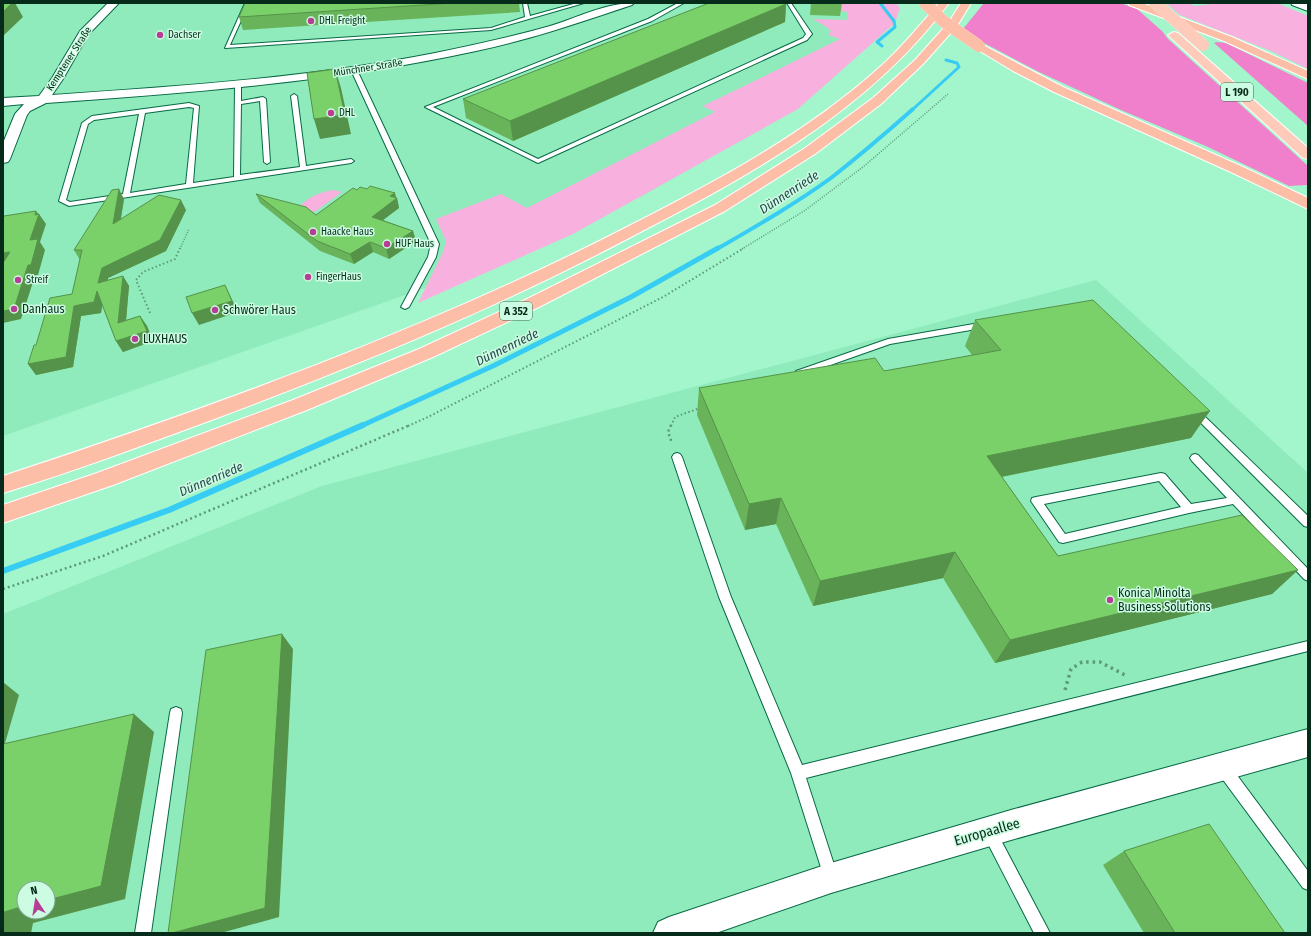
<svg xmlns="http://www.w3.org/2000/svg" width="1311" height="936" viewBox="0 0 1311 936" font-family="'Fira Sans Condensed',sans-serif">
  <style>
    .built { fill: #8febbb; fill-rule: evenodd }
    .green { fill: #f8b1df }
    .forest { fill: #f080cc }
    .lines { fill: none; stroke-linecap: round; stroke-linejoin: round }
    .stream-far3 { stroke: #37ccf3; stroke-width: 3 }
    .stream-far2 { stroke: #37ccf3; stroke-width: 4 }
    .stream-far1 { stroke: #37ccf3; stroke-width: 5 }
    .stream { stroke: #37ccf3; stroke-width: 6 }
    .service-casing { stroke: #076945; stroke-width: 2 }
    .minor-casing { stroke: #076945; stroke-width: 2 }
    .tertiary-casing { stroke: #076945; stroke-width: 2 }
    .trunk-casing { stroke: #fff; stroke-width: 2 }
    .motorway-casing { stroke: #fff; stroke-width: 2 }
    .path-far3 { stroke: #5c997a; stroke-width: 1.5; stroke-dasharray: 1 1.5; stroke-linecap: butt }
    .path-far2 { stroke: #5c997a; stroke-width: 2; stroke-dasharray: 1.5 2.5; stroke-linecap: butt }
    .path-far1 { stroke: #5c997a; stroke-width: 2.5; stroke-dasharray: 2 3; stroke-linecap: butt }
    .path { stroke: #5c997a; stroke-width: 3.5; stroke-dasharray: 2.5 4; stroke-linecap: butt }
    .service { fill: #fff; fill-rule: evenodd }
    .minor { fill: #fff; fill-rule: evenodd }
    .tertiary { fill: #fff; fill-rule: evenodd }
    .trunk { fill: #fecbba; fill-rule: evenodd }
    .motorway { fill: #fdbea8; fill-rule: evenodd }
    .trunk-bridge-casing { stroke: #fff; stroke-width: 12; stroke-linecap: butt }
    .motorway-bridge-casing { stroke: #fff; stroke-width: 12; stroke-linecap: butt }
    .trunk-bridge { stroke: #fecbba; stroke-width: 12 }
    .motorway-bridge { stroke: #fdbea8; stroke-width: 12 }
    .wall { fill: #69b45a }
    .shaded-wall { fill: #55924a }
    .building { fill: #7ad169; stroke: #55924a }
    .poi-dot { fill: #b63f95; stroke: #ccfce1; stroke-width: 1.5 }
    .labels { text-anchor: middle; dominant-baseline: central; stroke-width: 3; stroke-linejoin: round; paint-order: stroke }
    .far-poi-label { font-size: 10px; fill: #072b1b; stroke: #ccfce1; text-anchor: start }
    .far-street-label { font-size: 10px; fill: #072b1b; stroke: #ccfce1 }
    .shield { fill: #ccfce1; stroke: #426a56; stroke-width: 1 }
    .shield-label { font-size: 11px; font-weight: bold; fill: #072b1b }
    .poi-label { font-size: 12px; fill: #072b1b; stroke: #ccfce1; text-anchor: start }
    .water-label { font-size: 13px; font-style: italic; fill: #2a4851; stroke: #ccfce1 }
    .near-street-label { font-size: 14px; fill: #072b1b; stroke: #ccfce1 }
  </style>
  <rect width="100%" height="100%" fill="#a3f6cb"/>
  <path class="built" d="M3,3H880L792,109L644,195L468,273L3,436Z
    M1096,280L1308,473V933H3V614L322,486ZM24,888H48V912H24Z"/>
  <path class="green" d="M840,3H896L900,8L895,23L798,109L573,234L418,303L443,252L446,241L436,219L501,194L527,208L715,112L703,106L840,39L828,35L831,31L825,26L813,19L848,20V12L840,11Z
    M1166,3H1190L1194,6L1221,3H1277L1308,16V69L1273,52L1180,15Z
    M334,190L342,192L316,211L291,218C301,201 314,193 334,190Z"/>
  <path class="forest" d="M984,3H1120L1137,9L1162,31L1168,39L1308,166V185L1289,186L1208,147L1121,110L1039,72L982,42L963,29Z
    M1217,42L1226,43L1308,83V126L1214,43Z"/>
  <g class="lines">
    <path class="stream-far3" d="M880,3L894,21L895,27L877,42L882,46
      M912,110L959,67L957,63L946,60"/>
    <path class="stream-far2" d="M717,249C755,227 795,204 831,178C859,156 886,133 913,109"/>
    <path class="stream-far1" d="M361,426L495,365L631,297L718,248"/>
    <path class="stream" d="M3,571L169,510L363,425"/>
    <defs>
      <path id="service" d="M245,3H249L230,45L491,28L525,17L523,3H527L530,16L577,3H584L491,30L225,48Z
        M678,3H684L652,21L433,107L538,159L803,38L806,34L787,3H791L812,34L807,40L538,163L425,107L648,19Z
        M354,68L357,70L439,244L436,257L409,307L405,309L401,307L428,257L431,244L351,70Z
        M238,83L241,85V101L263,97L266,99L270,162L267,164L264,162L260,101L241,104L240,175L300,167L291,96L294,94L297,96L306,166L351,159L354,161L351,163L69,206L59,201L82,123L92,116L189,103L199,106L193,183L234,177L235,85ZM189,107L194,108L186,184L130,193L145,113ZM139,114L123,194L70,202L66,200L88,124L94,120Z
        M985,322L989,325L988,327L890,344L802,375L799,376L795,373L796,371L888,339Z
        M1194,408L1197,409L1308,516V527L1304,526L1189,411Z
        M677,453L680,454L682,457L731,597L802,765L1308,641V651L806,778L838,877L836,882L831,884L826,882L824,877L791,773L719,597L672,457L674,454Z
        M1195,454L1198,455L1308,569V581L1304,579L1233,504L1189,513L1063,543L1059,542L1031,501L1032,498L1036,497L1161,473L1165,474L1191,504L1227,498L1192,461L1190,458L1192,455ZM1159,481L1181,507L1065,534L1044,504Z
        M176,707L181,709L182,713L151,933H135L170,713L171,709Z
        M1223,761L1228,763L1308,871V890L1303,888L1218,773L1216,768L1218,763Z
        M990,827L995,829L1050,933H1034L983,834L985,829Z"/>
      <path id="minor" d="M108,3H119L88,35L63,79L52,95C180,86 309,78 435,53C474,45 512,37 550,26C577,18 605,3 634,3L632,5C581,22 529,40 476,51C334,82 190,93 46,103L30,111L27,115L10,159L8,162L3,163V143L15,114L24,104L3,106V98L39,96L52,78L80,31Z
        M1308,729V757L1011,840L831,893L716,933H653L658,922L669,917L831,863L1011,810Z"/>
      <path id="tertiary" d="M1291,3L1308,4V11L1292,5Z"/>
      <path id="trunk" d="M1174,32L1178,33L1308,148V159L1303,158L1170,37L1168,35Z"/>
      <path id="motorway" d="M939,3H949C868,112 747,177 629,238C497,308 358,365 217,418C147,444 75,471 3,493V476C215,406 426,330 625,228C715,182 806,134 881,66C902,47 920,25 939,3Z
        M961,3H971L957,26L923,64L881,104L815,154L725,211L539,307L433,357L307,410L113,485L3,523V505L97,473L293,400L419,349L527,299L715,205L805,148L873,98L915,60L949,22Z
        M1128,3H1142L1232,37L1308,71V79L1224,41L1129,5Z
        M979,43L1063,87L1243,167L1308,198V209L1233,173L1054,92L1013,71L975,48L973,46L975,44Z"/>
    </defs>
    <use href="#service" class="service-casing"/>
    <use href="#minor" class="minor-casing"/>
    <use href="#tertiary" class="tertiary-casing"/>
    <use href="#trunk" class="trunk-casing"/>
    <use href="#motorway" class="motorway-casing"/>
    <path class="path-far3" d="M180,249L189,229
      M742,249L804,211L863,167L948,94"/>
    <path class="path-far2" d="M150,313L136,280L143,272L175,259L180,248
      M408,426L428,417L663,297L744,248
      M671,426L675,417L700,408"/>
    <path class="path-far1" d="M671,425L668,432L672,443
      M3,589L103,556L410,425"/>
    <path class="path" d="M1065,690L1071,669L1082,662H1100L1125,675"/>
    <use href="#service" class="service"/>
    <use href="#minor" class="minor"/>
    <use href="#tertiary" class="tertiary"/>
    <use href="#trunk" class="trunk"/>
    <use href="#motorway" class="motorway"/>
    <defs>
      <path id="trunk-bridge" d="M1155,3L1203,45"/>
      <path id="motorway-bridge" d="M925,3L943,21L979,46"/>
    </defs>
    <use href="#trunk-bridge" class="trunk-bridge-casing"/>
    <use href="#motorway-bridge" class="motorway-bridge-casing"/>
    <use href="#trunk-bridge" class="trunk-bridge"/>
    <use href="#motorway-bridge" class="motorway-bridge"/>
  </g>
  <path class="wall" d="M245,3H519L520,12L243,30L239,17Z
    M811,3H842L840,16L810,15Z
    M786,4L785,22L513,141L466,118L463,99Z
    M367,189L395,193L396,198H397L399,208L383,220L413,231L416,241L389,259L373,252L354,264L320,251L260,203L256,194L316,215L357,190Z
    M124,199L121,219L186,210L166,251L108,278V280L123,276L129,286L126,320L140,316L147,326L153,341L123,352L116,341L102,305L101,313L81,316L73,367L36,375L28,364L36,345L72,294L80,260L74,250Z
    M975,320L1191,438L1002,477L1058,556L1298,570L1272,594L995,663L943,578L813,606L776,524L745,530L697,415L699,388L884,371L972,355L965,346Z
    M1124,851L1285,933H1144L1103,865Z"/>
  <path class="shaded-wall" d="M12,3H15L23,17L3,36V12Z
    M786,4L785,22L513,141L510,121Z
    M335,69L341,88L351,134L320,139L314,119Z
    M119,189L124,199L118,235L113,224Z
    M395,193L396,199L397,198L399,208L375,226L372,217L390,196Z
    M181,200L186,210L166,251L108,278L105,293L98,283L102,268Z
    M36,211L39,215V214L46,224L40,242L45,250L38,275L35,276L21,319L3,323V311L30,240Z
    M413,231L416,241L389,259L386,248Z
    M370,242L373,252L354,264L350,254Z
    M10,252L3,265V253Z
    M123,276L129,286L125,333L118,323Z
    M225,285L238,312L199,325L192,313Z
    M97,291L103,301L101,313L81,316L73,367L36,375L28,364L74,306Z
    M140,316L147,326L153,341L123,352L116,341Z
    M1210,411L1191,438L975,482L987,456Z
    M781,498L776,524L745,530L749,504Z
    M955,552L943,578L813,606L820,581Z
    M1298,570L1272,594L995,663L1010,640Z
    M282,634L293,649L279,917L221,933H172Z
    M3,682L19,695L3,750Z
    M134,714L154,732L125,899L33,923L31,933H3V916L4,912L24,906V912H48V900Z"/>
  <path class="building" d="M3,3H12L3,12Z
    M245,3H454L239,17Z
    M709,3H782L786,4L510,121L463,99Z
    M335,69L345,115L314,119L307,73Z
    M370,186L395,193L390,196L397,198L372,217L413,231L386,248L370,242L350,254L317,241L256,194L306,207L316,215L353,188L357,190L360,187L367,189Z
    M119,189L113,224L159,195L181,200L160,240L102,268L98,283L123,276L118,323L140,316L147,331L116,341L97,291L94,302L74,306L66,357L28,364L34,345H36L50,298L72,294L82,250H74L112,190Z
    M36,211L35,215L39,214L30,240L38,239L31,265H28L14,309L3,311V263L10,252L3,253V218L4,216Z
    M225,285L232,301L192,313L186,297Z
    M1093,300L1210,411L987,456L1058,556L1242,515L1298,570L1010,640L955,552L820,581L781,498L749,504L699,388L875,358L884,371L1001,350L975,320Z
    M282,634L265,908L172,933H168L206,650Z
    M134,714L101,886L48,900V888H24V906L4,912L3,916V744Z
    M1209,824L1285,933H1175L1124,851Z"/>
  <g class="poi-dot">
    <circle cx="311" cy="21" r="4"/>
    <circle cx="160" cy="35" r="4"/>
    <circle cx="331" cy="113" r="4"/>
    <circle cx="313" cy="232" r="4"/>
    <circle cx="387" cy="244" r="4"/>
    <circle cx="308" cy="277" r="4"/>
    <circle cx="18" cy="280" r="4"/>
    <circle cx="14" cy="309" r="4"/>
    <circle cx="215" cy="310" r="4"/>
    <circle cx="135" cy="339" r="4"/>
    <circle cx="1110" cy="600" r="4"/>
  </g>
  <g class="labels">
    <g class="far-poi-label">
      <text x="319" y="21">DHL Freight</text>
      <text x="168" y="35">Dachser</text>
      <text x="339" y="113">DHL</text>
      <text x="321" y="232">Haacke Haus</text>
      <text x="395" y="244">HUF Haus</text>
      <text x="316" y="277">FingerHaus</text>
      <text x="26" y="280">Streif</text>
    </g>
    <g class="far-street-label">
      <text transform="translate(69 59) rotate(-57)">Kemptener Straße</text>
      <text transform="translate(368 68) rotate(-9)">Münchner Straße</text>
    </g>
    <g class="shield">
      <rect x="1221" y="83" width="32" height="18" rx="3"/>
      <rect x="500" y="302" width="32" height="18" rx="3"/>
    </g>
    <g class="shield-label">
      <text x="1237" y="92">L 190</text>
      <text x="516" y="311">A 352</text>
    </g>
    <g class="poi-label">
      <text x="22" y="309">Danhaus</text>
      <text x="223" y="310">Schwörer Haus</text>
      <text x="143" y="339">LUXHAUS</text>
      <text x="1118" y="593">Konica Minolta<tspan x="1118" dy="14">Business Solutions</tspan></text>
    </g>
    <g class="water-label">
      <text transform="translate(789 192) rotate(-33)">Dünnenriede</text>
      <text transform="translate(507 347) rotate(-26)">Dünnenriede</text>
      <text transform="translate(211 479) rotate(-23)">Dünnenriede</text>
    </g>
    <g class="near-street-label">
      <text transform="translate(987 832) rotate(-16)">Europaallee</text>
    </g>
  </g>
  <rect width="1311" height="936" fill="none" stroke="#072b1b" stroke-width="8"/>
  <g transform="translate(36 900) rotate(348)"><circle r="19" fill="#ccfce1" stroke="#7da892"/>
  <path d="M0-3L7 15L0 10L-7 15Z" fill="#b63f95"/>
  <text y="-6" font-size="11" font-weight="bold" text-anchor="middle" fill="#072b1b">N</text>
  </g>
</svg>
